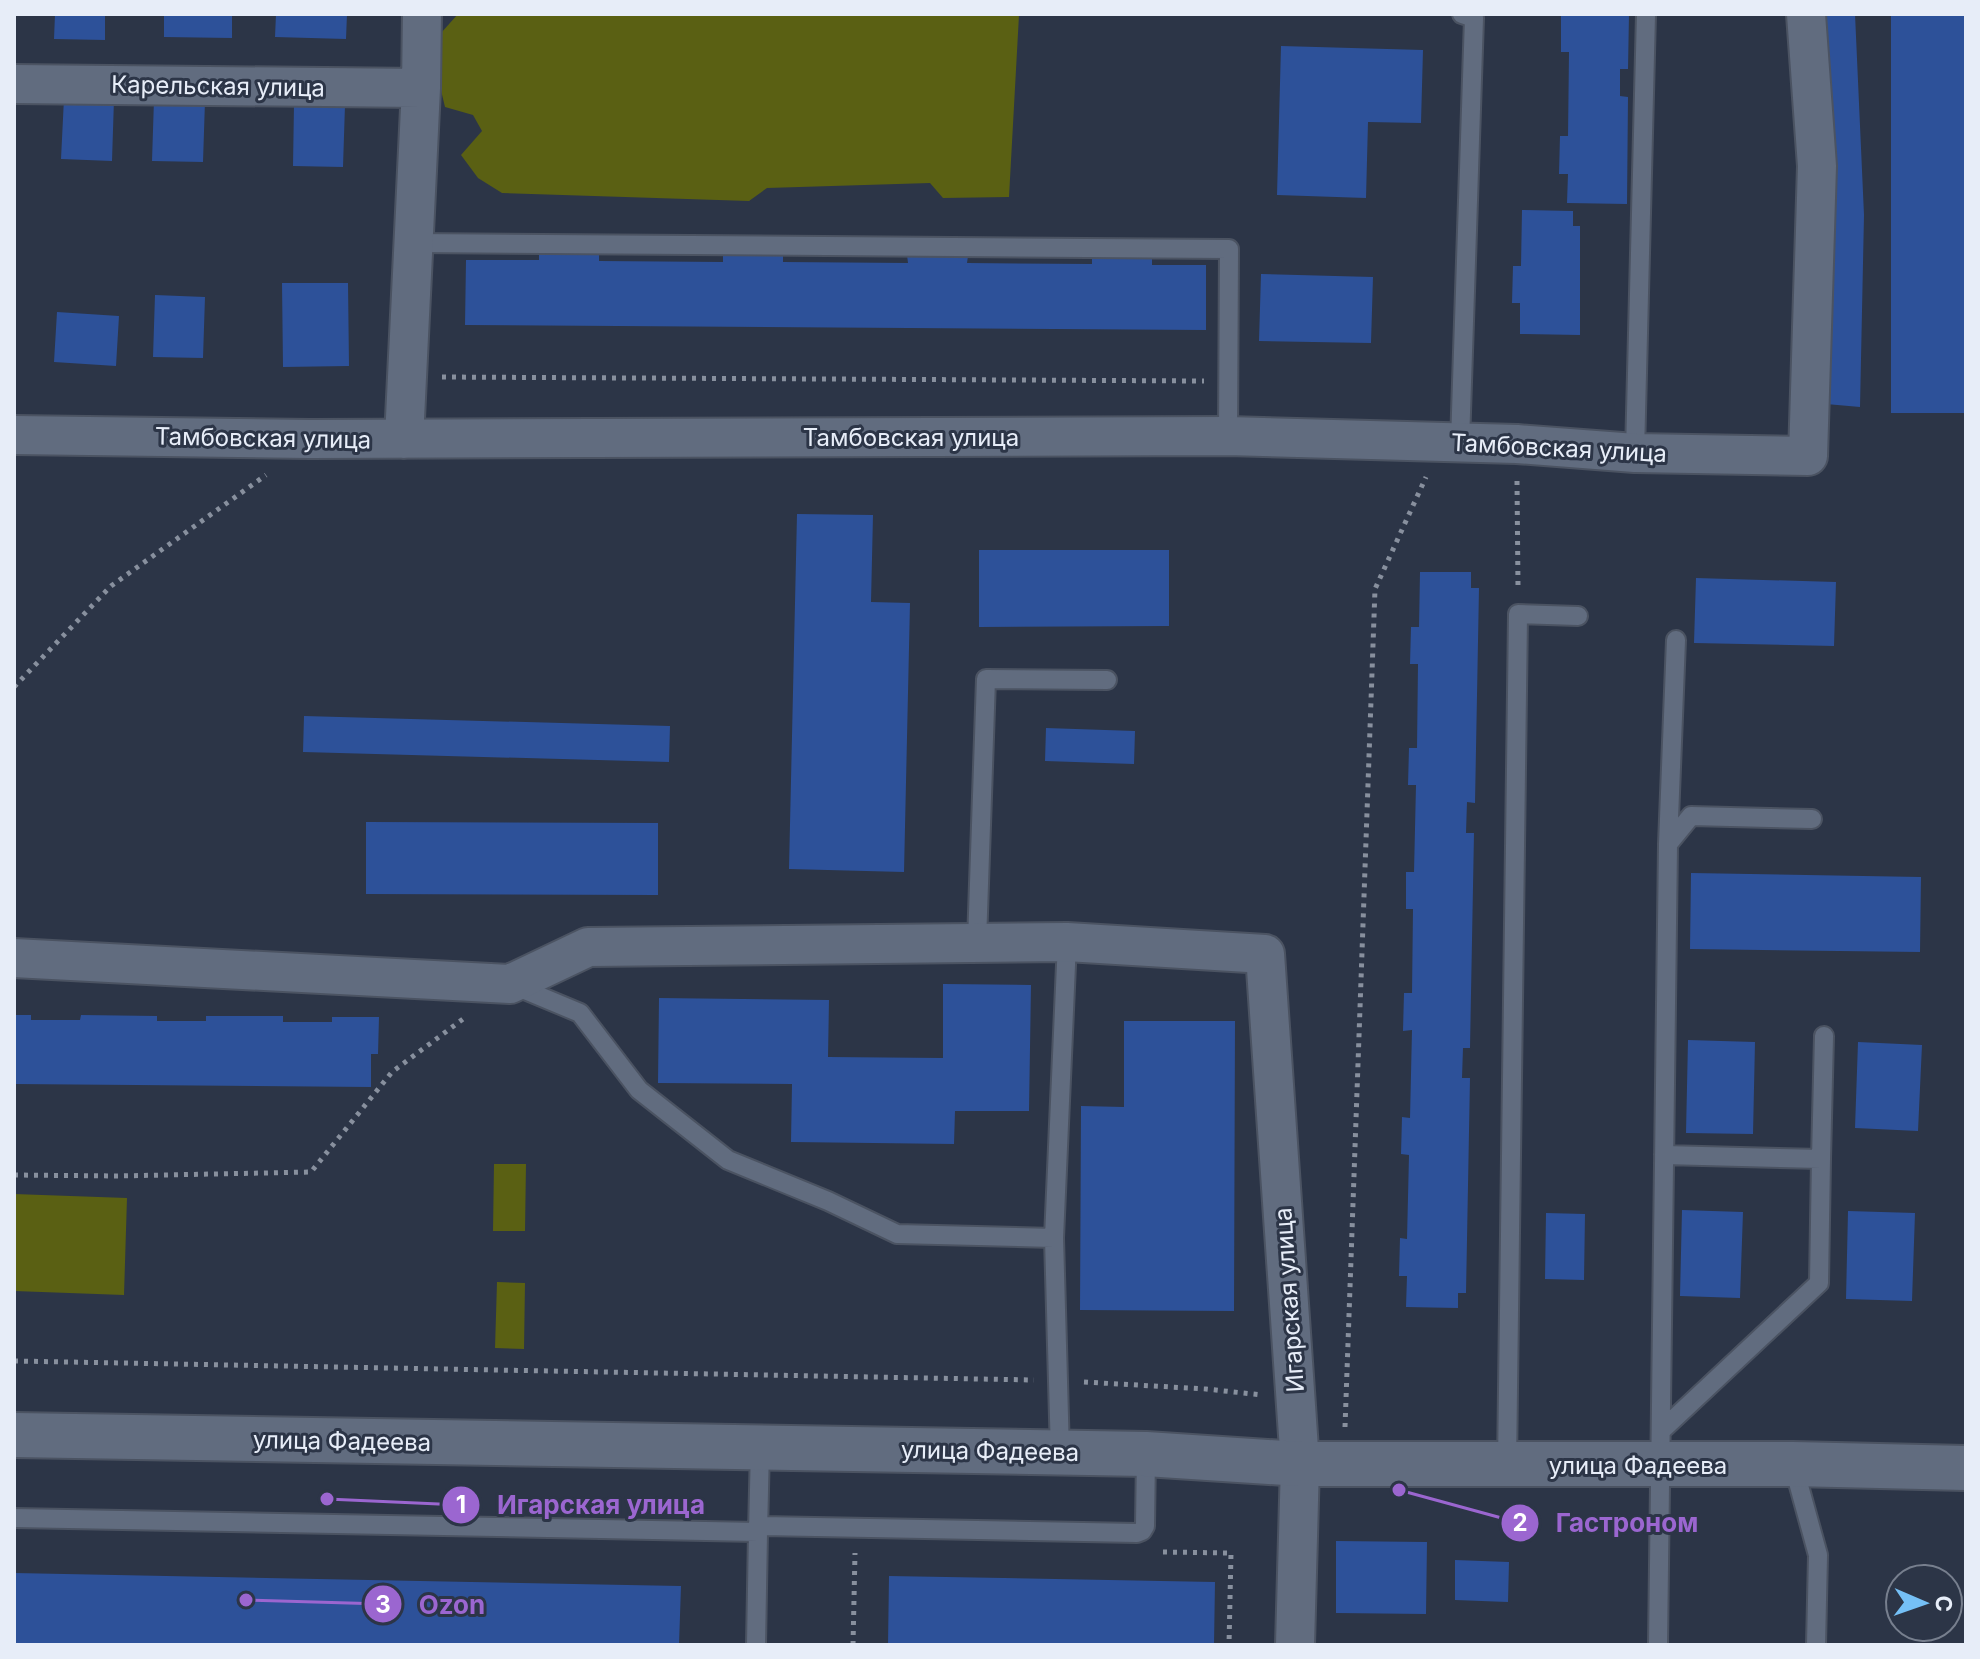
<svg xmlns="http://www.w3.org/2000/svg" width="1980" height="1659" viewBox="0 0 1980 1659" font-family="Inter,sans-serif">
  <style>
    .green { fill: #5a6013 }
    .building { fill: #2d5199 }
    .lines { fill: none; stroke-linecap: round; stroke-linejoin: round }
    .lane-casing { stroke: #4b5362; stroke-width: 22 }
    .street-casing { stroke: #4b5362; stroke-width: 42 }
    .secondary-casing { stroke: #4b5362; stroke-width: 48 }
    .path { stroke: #88909e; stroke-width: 5; stroke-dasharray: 4 6; stroke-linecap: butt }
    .lane { stroke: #616c7f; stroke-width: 18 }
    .street { stroke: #616c7f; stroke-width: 38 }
    .secondary { stroke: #616c7f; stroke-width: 44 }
    .labels { text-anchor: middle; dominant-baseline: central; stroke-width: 6; stroke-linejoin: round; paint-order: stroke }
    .street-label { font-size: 24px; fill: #e7edf8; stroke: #2c3547 }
    .leader { fill: none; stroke: #9b66d0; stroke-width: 3 }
    .callout-dot { fill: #9b66d0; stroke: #2c3547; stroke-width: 3 }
    .mark-label { font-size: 24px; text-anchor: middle; font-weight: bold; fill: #fff }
    .callout-label { font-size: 26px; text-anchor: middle; font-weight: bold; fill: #9b66d0; stroke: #2c3547; stroke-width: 6; stroke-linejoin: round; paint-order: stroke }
  </style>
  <rect width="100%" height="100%" fill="#2c3547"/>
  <path class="green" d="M458,14L1019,15L1009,197L943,198L930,183L767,188L749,201L502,193L478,178L461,155L482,131L473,115L445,107L438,78L441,33Z
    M494,1164H526L525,1231H493Z
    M14,1194L127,1198L124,1295L14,1291Z
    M497,1282L525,1283L524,1349L495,1348Z"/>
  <path class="building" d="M55,14H105V40L54,39Z
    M164,14H232V38L164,37Z
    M276,14H347L346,39L275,37Z
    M1629,14L1628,69H1620V96L1628,97L1627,204L1567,203L1568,174H1559L1560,136H1568L1569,52H1561V15Z
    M1822,14H1855L1864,215L1860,407L1826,404Z
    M1891,14H1966V413H1891Z
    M1281,46L1423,50L1421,123L1368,122L1366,198L1277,195Z
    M64,98L114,99L112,161L61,159Z
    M154,99L205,101L203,162L152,161Z
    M294,104L345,105L343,167L293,166Z
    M1522,210L1573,211V226H1580V335L1520,334V303H1512L1513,266H1521Z
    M539,253H599V261L723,262V254H783V262L908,263L907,255L968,256L967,263L1092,264V256L1152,257V265H1206V330L465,325L466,260H539Z
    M1261,274L1373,277L1371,343L1259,341Z
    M282,283H348L349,366L283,367Z
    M155,295L205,297L203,358L153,357Z
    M57,312L119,316L116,366L54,362Z
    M797,514L873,515L871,602L910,603L904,872L789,869Z
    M979,550H1169V626L979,627Z
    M1420,572H1471V588H1479L1475,803L1467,802L1466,833H1474L1470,1048H1463L1462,1078H1470L1466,1293H1458V1308L1406,1307L1407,1276H1399L1400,1238L1407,1239L1409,1155L1401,1154L1402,1117L1410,1118L1412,1030L1403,1031L1404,993H1412L1413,909H1406V872H1414L1416,785H1408L1409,748H1417L1418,664H1410L1411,627H1419Z
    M1696,578L1836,582L1834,646L1694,643Z
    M304,716L670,726L669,762L303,752Z
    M1046,728L1135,731L1134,764L1045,761Z
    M366,822L658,823V895L366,894Z
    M1691,873L1921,877L1920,952L1690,949Z
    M943,984L1031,985L1029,1111H955L954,1144L791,1142L792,1084L658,1083L659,998L829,1000L828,1057L943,1058Z
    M14,1015H31V1020H80L81,1015L157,1016V1021H206V1016H283V1022H332V1017H379L378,1054H371V1087L14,1084Z
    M1124,1021H1235L1234,1311L1080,1310L1081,1106L1124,1107Z
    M1688,1040L1755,1042L1753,1134L1686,1133Z
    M1858,1042L1922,1045L1918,1131L1855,1128Z
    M1682,1210L1743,1212L1740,1298L1680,1296Z
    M1848,1211L1915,1213L1912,1301L1846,1299Z
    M1546,1213L1585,1214L1584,1280L1545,1279Z
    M1336,1541L1427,1542L1426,1614L1336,1613Z
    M1455,1560L1509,1562L1508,1602L1455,1600Z
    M14,1573L681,1586L679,1645H14Z
    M889,1576L1215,1582L1214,1645H888Z"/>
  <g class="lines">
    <defs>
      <path id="lane" d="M413,243L1229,249L1228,436
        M1460,443L1474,18L1462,14
        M1635,453L1646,14
        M1668,844L1676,640
        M977,942L986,679L1107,680
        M513,985L580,1013L639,1090L728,1160L828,1201L897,1234L1054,1238L1060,1453
        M1821,1159L1824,1036
        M1054,1238L1067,942
        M1662,1430L1819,1283L1821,1159L1664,1155
        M1793,1464L1818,1555L1816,1645
        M1507,1466L1518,614L1578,616
        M14,1518L758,1532L756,1645
        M758,1526L1137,1533L1142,1531L1145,1526L1146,1455
        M758,1532L760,1448
        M1658,1645L1668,844L1691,816L1812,819"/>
      <path id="street" d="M14,84L421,88
        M14,435L310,439L1228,436L1517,444L1635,453L1808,456L1817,166L1806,14
        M404,439L421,88L422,14
        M14,958L510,984L588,947L1067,942L1265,954L1300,1464L1295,1645"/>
      <path id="secondary" d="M14,1435L1146,1454L1300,1464H1793L1966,1468"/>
    </defs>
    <use href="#lane" class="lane-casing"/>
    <use href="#street" class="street-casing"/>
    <use href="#secondary" class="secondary-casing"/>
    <path class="path" d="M442,377L1204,381
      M1517,481L1518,587
      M14,687L111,586L266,475
      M14,1175L117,1176L311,1172L392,1072L463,1019
      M14,1361L1034,1380
      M1084,1382L1206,1389L1262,1395
      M1345,1427L1375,589L1426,477
      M1163,1552L1231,1553L1229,1645
      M853,1645L855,1553"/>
    <use href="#lane" class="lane"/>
    <use href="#street" class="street"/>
    <use href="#secondary" class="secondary"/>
  </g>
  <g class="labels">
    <g class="street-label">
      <text transform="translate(218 86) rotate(1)">Карельская улица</text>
      <text x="911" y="437">Тамбовская улица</text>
      <text transform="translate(263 438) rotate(1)">Тамбовская улица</text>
      <text transform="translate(1559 448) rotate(3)">Тамбовская улица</text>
      <text transform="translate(1289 1300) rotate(-94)">Игарская улица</text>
      <text transform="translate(342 1441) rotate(1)">улица Фадеева</text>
      <text transform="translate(990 1451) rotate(1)">улица Фадеева</text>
      <text x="1638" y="1465">улица Фадеева</text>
    </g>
  </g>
  <path class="leader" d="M327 1499L461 1505M1399 1490L1520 1523M246 1600L383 1604"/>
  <g class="callout-dot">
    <circle cx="327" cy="1499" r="8"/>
    <circle cx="1399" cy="1490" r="8"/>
    <circle cx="246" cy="1600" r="8"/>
    <circle cx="461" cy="1505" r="20"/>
    <circle cx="1520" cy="1523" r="20"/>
    <circle cx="383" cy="1604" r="20"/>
  </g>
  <g class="mark-label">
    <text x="461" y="1513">1</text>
    <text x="1520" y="1531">2</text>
    <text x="383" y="1613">3</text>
  </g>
  <g class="callout-label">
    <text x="601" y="1514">Игарская улица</text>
    <text x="1627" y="1532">Гастроном</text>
    <text x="452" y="1614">Ozon</text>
  </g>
  <rect width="1980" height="1659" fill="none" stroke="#e7edf8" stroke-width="32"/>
  <g transform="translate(1924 1603) rotate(92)"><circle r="38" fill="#2c3547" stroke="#777f8e" stroke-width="2"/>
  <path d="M0-6L14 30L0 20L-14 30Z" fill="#75c0f6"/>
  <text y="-12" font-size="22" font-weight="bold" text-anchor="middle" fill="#e7edf8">С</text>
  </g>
</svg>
